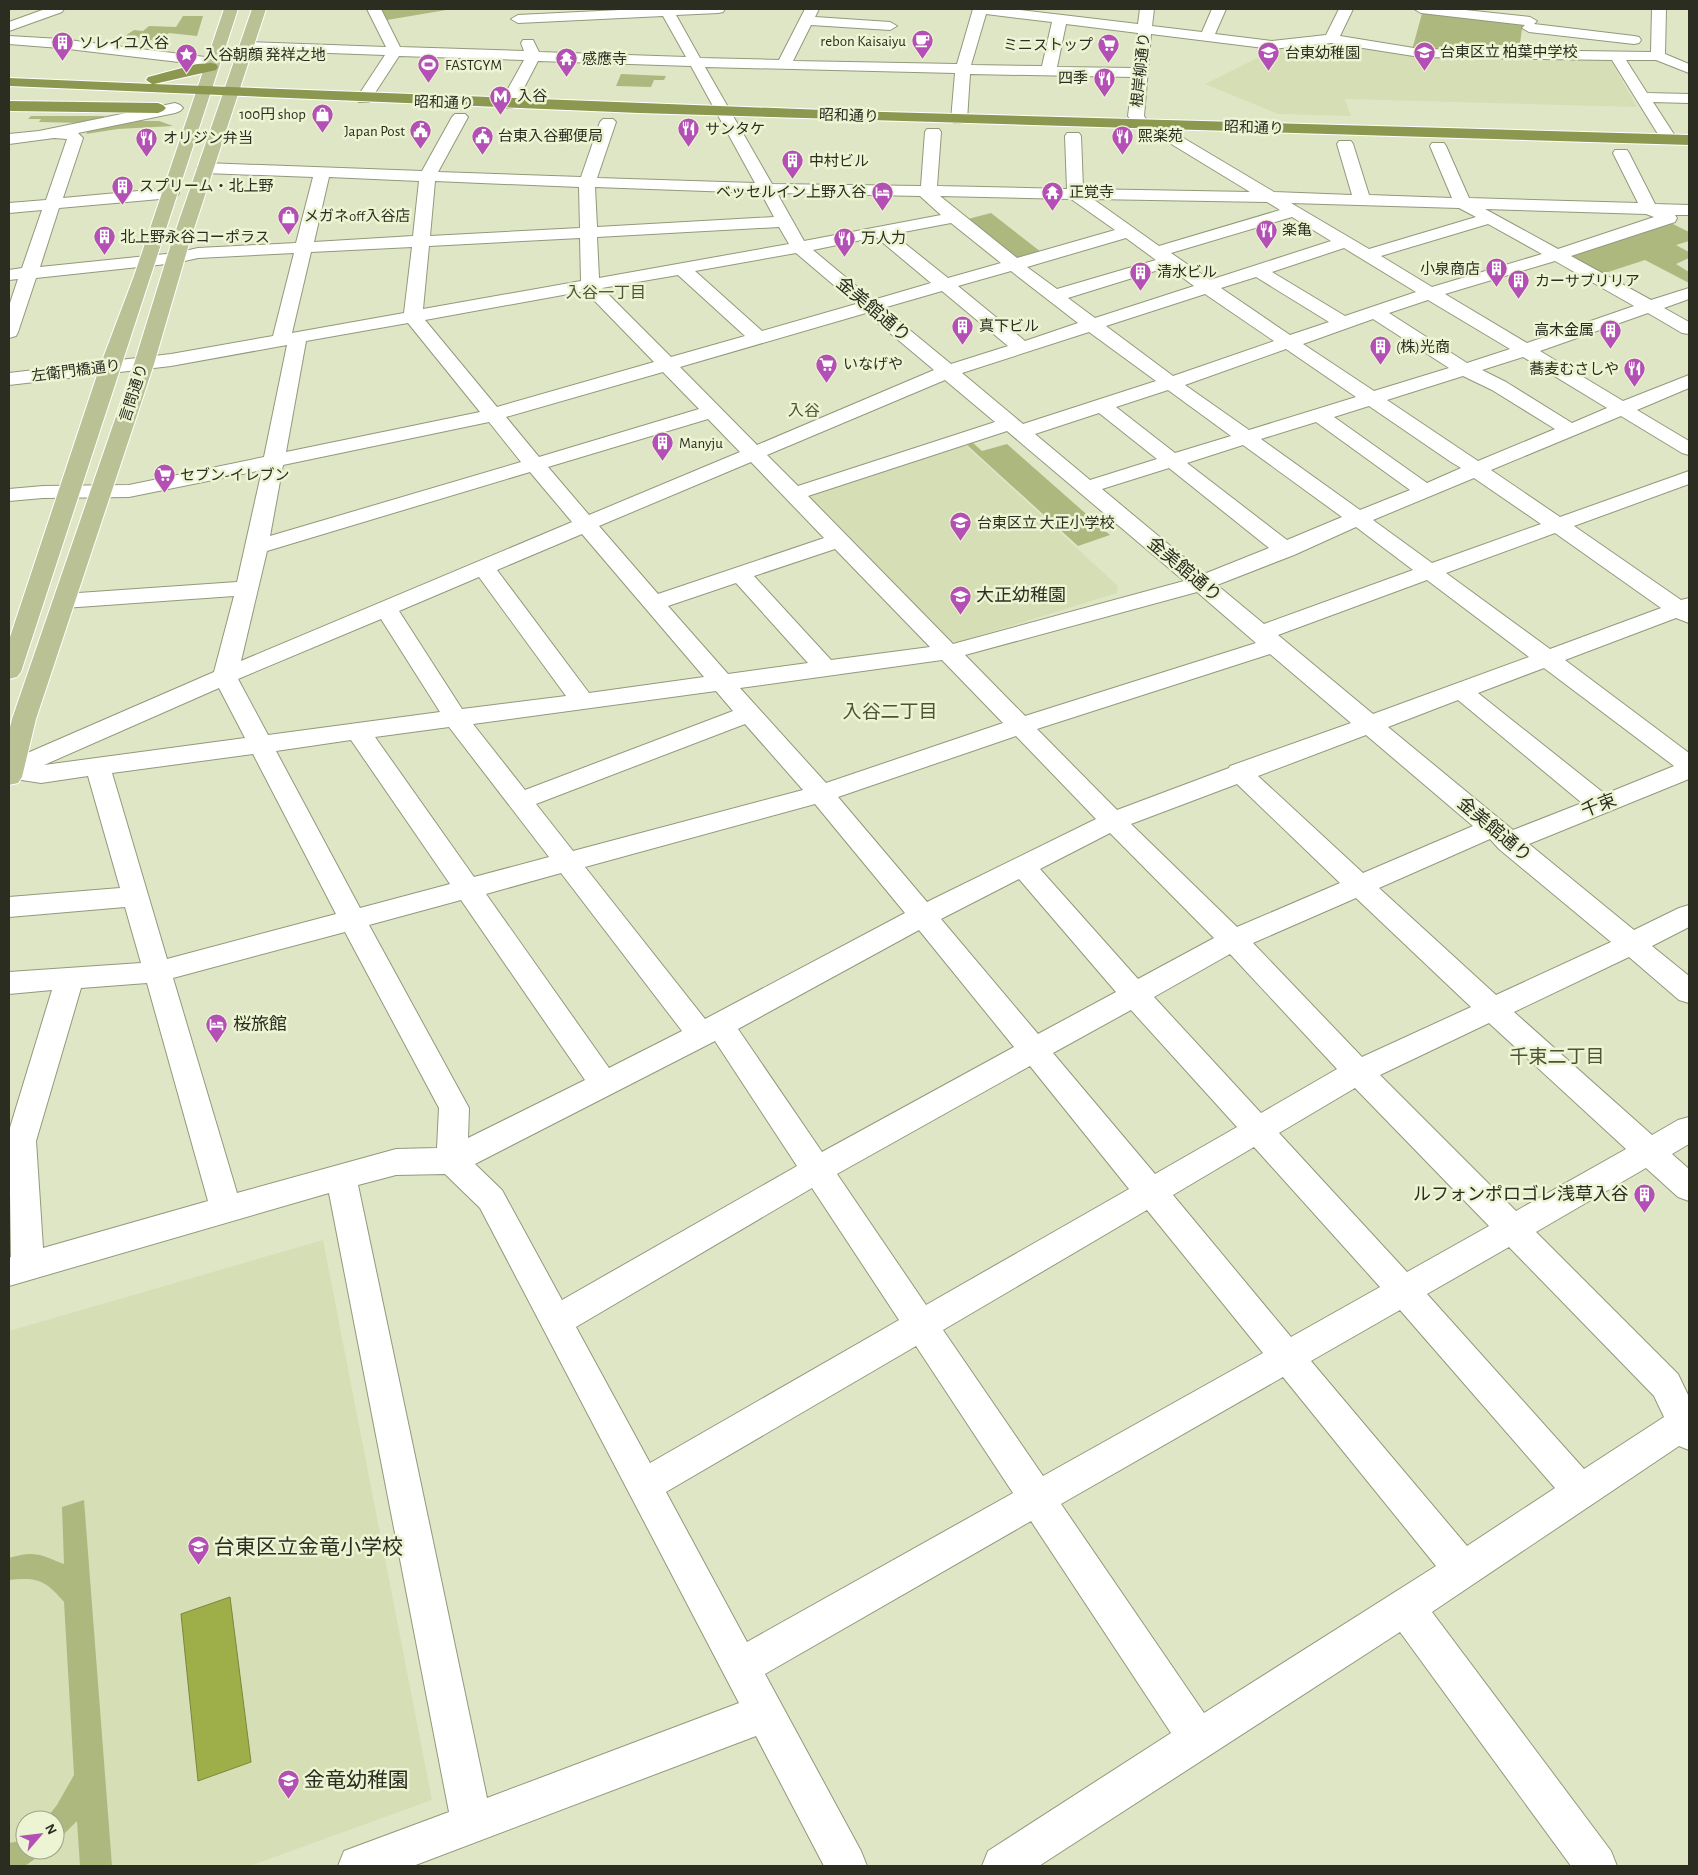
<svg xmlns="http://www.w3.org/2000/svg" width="1698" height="1875" viewBox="0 0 1698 1875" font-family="'Alegreya Sans','Noto Sans JP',sans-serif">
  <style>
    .built { fill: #d6deb6; fill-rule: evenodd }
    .green { fill: #adb87f }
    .water { fill: #9eae49; stroke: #7c873d }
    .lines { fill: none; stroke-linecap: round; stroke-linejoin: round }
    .minor-casing { stroke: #92997b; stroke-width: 2 }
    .major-casing { stroke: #fff; stroke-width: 2 }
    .highway-casing { stroke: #fff; stroke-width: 2 }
    .minor { fill: #fff; fill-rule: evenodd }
    .major { fill: #bac195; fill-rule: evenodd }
    .highway { fill: #8c984f; fill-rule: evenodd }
    .labels { text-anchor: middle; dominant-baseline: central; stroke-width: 5; stroke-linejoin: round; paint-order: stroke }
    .far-poi-label { font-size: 15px; fill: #2b2d21; stroke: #edf4d3; text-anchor: start }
    .far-street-label { font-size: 15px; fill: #2b2d21; stroke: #edf4d3 }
    .far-neighbourhood-label { font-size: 16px; fill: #4d5337; stroke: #edf4d3 }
    .far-quarter-label { font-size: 16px; fill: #4d5337; stroke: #edf4d3 }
    .street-label { font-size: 18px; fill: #2b2d21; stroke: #edf4d3 }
    .poi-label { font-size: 18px; fill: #2b2d21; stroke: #edf4d3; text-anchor: start }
    .neighbourhood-label { font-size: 19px; fill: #4d5337; stroke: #edf4d3 }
    .near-poi-label { font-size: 21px; fill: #2b2d21; stroke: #edf4d3; text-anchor: start }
  </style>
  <rect width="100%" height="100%" fill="#dfe6c6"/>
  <path class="built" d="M1329,42L1424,56L1610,59L1637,107L1345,99L1351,116L1278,114L1205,84L1277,48Z
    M965,445L1118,586L1117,593L958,642L950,641L808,498L815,492Z
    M323,1240L432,1800L250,1866H9V1331ZM25,1820H55V1850H25Z"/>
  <path class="green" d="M385,9H452L387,20L380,10Z
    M1423,10L1523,21L1519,51L1412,50Z
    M183,16H203L197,36L169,33L157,41L125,36L134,30L143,31L149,26L176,27Z
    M621,74L666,76L664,80H654L651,87L616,86Z
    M31,116H104V118L82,123L39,122L41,119H28Z
    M134,121H159L173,126L118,129L86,134L88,131Z
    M991,213L1041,252L1017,258L968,219Z
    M1669,222L1689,232V241L1676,245L1689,252V258L1676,264L1689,272V283L1645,260L1599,275L1561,256Z
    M973,443L982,451L1007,444L1110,535L1078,546L967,445Z
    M84,1500L112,1866H80L77,1821L55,1843V1820H45L57,1805L74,1775L64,1602C45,1580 38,1577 9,1580V1558C36,1550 40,1555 64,1564L62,1507Z
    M25,1837V1850H47L25,1866H9V1843L20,1841Z"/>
  <path class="water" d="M230,1597L251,1762L198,1781L181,1614Z"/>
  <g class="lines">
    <defs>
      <path id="minor" d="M45,9H64L62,12L9,31V22Z
        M367,9H381L400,47L524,51L521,43L523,40H533L539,52L686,57L663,16L518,23L511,19L518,15L640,9H725L723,12L718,13L676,15L700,58L779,60L805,9H819L815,17L890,22L897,26L890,30L811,25L793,61L957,64L973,9H1012L1138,24L1140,9H1154L1152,26L1202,32L1212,9H1226L1215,34L1272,41L1326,35L1339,9H1353L1340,36L1420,49L1651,52L1652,9H1666L1665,54L1689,64V73L1656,60H1626L1647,93L1689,94V103L1653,102L1677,139L1675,142H1663L1661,139L1612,60L1420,57L1331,43L1272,49L1151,34L1144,116L1148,122L1180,136L1274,192L1352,195L1337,144L1339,141H1351L1353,144L1369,195L1452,198L1430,146L1432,143H1444L1446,146L1469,198L1638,203L1613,153L1615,150H1627L1629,153L1655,204L1689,205V215H1675L1677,218L1675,222L1571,256L1651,300L1689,288V299L1664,308L1689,322V334L1682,333L1648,313L1540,351L1623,401L1689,375V388L1637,410L1689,441V455L1682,453L1621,416L1491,470L1560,517L1689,471V484L1574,526L1681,600L1689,598V623L1676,618L1565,660L1689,753V779L1529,844L1634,930L1679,908L1689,905V927L1652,946L1689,976V1003L1679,1000L1629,957L1514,1012L1652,1135L1678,1120L1689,1117V1144L1672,1154L1689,1169V1201L1678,1197L1646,1168L1536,1232L1678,1374L1689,1397V1450L1679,1446L1432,1612L1611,1851L1617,1866H1571L1400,1632L1039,1866H982L988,1851L1171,1733L1031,1521L765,1674L861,1851L867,1866H824L756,1736L413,1866H338L344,1851L449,1812L329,1193L9,1286V1258L11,1257L9,1131L52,990L9,994V972L141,963L125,907L9,917V897L120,888L88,776L41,783L9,778V761L214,672L234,596L64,608L56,606L53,601L56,596L64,594L237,582L262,470L129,497L43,498L9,501V489L43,486L129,485L264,457L287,345L171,366L9,385V373L171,354L273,336L294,253L198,258L176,263L36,278L18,332L16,336L9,338V306L18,279L9,280V270L22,268L42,210L9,213V203L46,200L67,139L54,138L9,144V134L39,131L175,103L180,105L183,108L180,111L175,113L78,133L83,138L63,198L171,188L177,190L179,193L177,196L171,198L59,208L40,267L176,253L198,248L296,243L313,177L205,173L199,171L197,168L199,165L205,163L422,171L452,117L455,114H465L468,117L438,172L581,177L600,122L603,119H613L616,122L597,178L755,183L691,66L538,61L515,105L512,108H502L499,105L524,60L399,56L369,102H359L356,99L385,55L246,50L241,49L239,46L241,43L246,42L386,47ZM986,14L1052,22L1042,66L971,65ZM1066,24L1138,33L1134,68L1057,67ZM705,67L955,73L951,120L954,123H964L967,120L970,74L1133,77L1128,116L1137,128L1168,142L1250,192L1083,189L1081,136L1079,133H1067L1065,136L1067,189L937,186L941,132L939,129H927L925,132L921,186L772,184ZM329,177L419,181L413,236L314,242ZM435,181L579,187L580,228L430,236ZM595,187L761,193L774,217L597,227ZM777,193L920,196L941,215L804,241ZM940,196L1071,199L1115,230L1017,258ZM1093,199L1267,202L1280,210L1159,246ZM1291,203L1459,208L1476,217L1369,249ZM1485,209L1646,214L1654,217L1558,249ZM1292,217L1331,241L1210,280L1171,253ZM951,223L1001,263L948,278L893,234ZM1488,224L1542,254L1432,287L1381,256ZM779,227L789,244L599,278L597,237ZM876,237L931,283L873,300L813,250ZM580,238L581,281L423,309L429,246ZM1126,238L1156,260L1057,289L1027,267ZM412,247L404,313L292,333L311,252ZM1344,248L1416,292L1345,316L1272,272ZM796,253L856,304L762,331L695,271ZM1555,261L1634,306L1527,343L1445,294ZM1168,267L1194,286L1095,318L1068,298ZM1011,271L1078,323L1025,341L958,286ZM678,275L745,336L671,357L602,288ZM1256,277L1329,322L1290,335L1221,288ZM585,291L654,362L497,407L425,320ZM942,291L1008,346L951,364L883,308ZM1205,294L1274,341L1173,376L1106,326ZM1428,300L1510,349L1467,363L1389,313ZM866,313L934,370L757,445L680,367ZM1373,319L1449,368L1374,391L1303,344ZM408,323L480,412L286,452L306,341ZM1089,332L1156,381L1023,424L962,373ZM1286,349L1356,397L1249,430L1185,385ZM1523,357L1607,408L1572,423L1506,382L1482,370ZM663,372L699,409L539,457L506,417ZM1463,376L1492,390L1555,429L1478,461L1387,400ZM945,380L995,422L798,486L767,455ZM1168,390L1231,436L1175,453L1116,407ZM1369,406L1451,462L1461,468L1427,483L1334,417ZM1099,413L1157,459L1090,480L1035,434ZM708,419L740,452L589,515L548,467ZM489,422L521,462L270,536L283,465ZM1316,422L1410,490L1360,510L1261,439ZM1007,431L1184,581L953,644L808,496ZM1243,445L1342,517L1287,540L1187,463ZM751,462L824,538L658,594L599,526ZM1169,468L1269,548L1204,574L1102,489ZM530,472L572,522L241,661L267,551ZM1474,478L1541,524L1432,563L1373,520ZM1356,527L1413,570L1264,624L1217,585L1294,555ZM1555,533L1661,608L1550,649L1446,573ZM582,534L704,677L589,693L497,570ZM835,549L930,647L831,660L754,576ZM479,577L566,696L462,709L399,611ZM1427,580L1529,657L1373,714L1278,635ZM736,583L808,663L728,674L668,606ZM1197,592L1256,643L1025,716L965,655ZM381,619L440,712L268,735L238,679ZM1270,654L1351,723L1230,766L1229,768L1117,810L1037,729ZM942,660L1003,723L826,783L740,688ZM1544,668L1674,766L1605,794L1478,693ZM219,688L245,738L44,765ZM716,691L733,711L525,790L473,724ZM1458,700L1582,803L1513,830L1388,727ZM745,724L803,790L573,851L536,804ZM449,727L549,857L474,877L375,737ZM1366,735L1473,826L1363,873L1258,776ZM1016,736L1096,819L927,902L838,797ZM351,740L450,884L360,908L276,751ZM253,754L336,914L167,959L112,773ZM1237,784L1340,883L1237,927L1131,824ZM815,804L905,913L705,1019L585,867ZM1110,833L1214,938L1138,979L1040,869ZM1490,839L1499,849L1611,942L1496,995L1379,888ZM561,873L682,1031L609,1068L486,894ZM1019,879L1116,992L1038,1034L941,919ZM1356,898L1471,1007L1362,1057L1253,943ZM461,900L585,1080L468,1138L469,1108L369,925ZM919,930L1014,1047L822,1152L738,1029ZM345,932L439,1108L437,1148L396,1149L237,1193L173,978ZM1230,954L1337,1069L1261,1113L1154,997ZM147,983L208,1201L43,1248L36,1141L81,988ZM1131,1010L1237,1127L1155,1174L1053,1053ZM1489,1023L1626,1149L1516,1211L1380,1075ZM715,1041L797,1166L562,1300L502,1190L475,1164ZM1030,1066L1129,1189L926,1305L837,1174ZM1355,1088L1489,1226L1407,1272L1279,1133ZM1254,1147L1380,1287L1291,1337L1173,1195ZM445,1174L480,1208L739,1703L487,1798L358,1185L396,1175ZM812,1188L899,1320L650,1463L576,1327ZM1147,1210L1263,1353L1043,1476L943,1330ZM1509,1247L1654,1396L1664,1417L1584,1469L1427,1294ZM1400,1310L1555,1488L1467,1546L1311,1361ZM916,1346L1013,1493L747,1642L666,1492ZM1283,1377L1436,1566L1204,1713L1061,1504Z
        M1414,9H1456L1530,17L1537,21L1534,24L1634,36L1639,37L1641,40L1639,43L1634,44L1529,32L1522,28L1525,25L1421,13Z
        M9,36L60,39L213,58L218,59L220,62L218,65L213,66L60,48L9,44Z"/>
      <path id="major" d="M224,9H238L21,672L17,677L9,679V640L100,366L134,276Z
        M252,9H266L189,244L154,364L36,719L22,777L18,783L9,785V731L12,719L134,364L171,244Z"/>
      <path id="highway" d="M211,63L216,64L218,67L216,70L154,84L849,111L1689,135V145L639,113L9,86V78L152,84L146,80L148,77L197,64Z
        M9,101L158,103L163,105L166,108L163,111L158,113L9,111Z"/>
    </defs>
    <use href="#minor" class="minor-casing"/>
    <use href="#major" class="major-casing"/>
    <use href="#highway" class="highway-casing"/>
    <use href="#minor" class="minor"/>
    <use href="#major" class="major"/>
    <use href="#highway" class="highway"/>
  </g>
  <defs>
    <symbol id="cafe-pin" viewBox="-11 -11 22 30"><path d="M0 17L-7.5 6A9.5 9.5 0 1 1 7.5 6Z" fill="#b44fb5" stroke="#edf4d3"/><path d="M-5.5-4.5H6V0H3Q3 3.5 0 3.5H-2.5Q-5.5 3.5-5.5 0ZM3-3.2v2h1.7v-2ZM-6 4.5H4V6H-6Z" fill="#fff"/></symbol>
    <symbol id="building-pin" viewBox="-11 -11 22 30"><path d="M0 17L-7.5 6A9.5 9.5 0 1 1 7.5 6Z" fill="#b44fb5" stroke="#edf4d3"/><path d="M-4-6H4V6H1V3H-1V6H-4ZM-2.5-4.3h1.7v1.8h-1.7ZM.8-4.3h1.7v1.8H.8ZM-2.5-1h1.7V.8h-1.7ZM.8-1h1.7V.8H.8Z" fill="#fff"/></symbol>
    <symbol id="supermarket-pin" viewBox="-11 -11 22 30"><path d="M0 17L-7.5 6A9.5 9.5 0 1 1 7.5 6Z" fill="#b44fb5" stroke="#edf4d3"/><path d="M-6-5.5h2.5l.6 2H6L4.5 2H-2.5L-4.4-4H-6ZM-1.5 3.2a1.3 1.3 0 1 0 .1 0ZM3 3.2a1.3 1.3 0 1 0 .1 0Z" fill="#fff"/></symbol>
    <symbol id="school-pin" viewBox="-11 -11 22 30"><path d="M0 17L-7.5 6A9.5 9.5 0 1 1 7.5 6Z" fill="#b44fb5" stroke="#edf4d3"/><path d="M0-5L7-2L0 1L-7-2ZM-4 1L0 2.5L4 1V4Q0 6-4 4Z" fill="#fff"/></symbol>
    <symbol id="sight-pin" viewBox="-11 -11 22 30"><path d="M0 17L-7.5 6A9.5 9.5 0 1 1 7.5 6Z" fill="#b44fb5" stroke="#edf4d3"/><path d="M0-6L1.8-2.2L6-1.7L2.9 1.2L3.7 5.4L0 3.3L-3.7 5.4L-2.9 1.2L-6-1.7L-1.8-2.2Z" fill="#fff"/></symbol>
    <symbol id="temple-pin" viewBox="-11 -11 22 30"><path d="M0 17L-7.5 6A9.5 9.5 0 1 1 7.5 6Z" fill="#b44fb5" stroke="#edf4d3"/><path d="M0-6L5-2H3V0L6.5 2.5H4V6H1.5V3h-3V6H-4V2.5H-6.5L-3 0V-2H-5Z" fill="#fff"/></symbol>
    <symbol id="stadium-pin" viewBox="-11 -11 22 30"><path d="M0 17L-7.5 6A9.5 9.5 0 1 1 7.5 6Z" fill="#b44fb5" stroke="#edf4d3"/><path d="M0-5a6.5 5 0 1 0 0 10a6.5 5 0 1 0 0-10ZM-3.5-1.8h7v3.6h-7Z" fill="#fff"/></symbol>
    <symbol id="restaurant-pin" viewBox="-11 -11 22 30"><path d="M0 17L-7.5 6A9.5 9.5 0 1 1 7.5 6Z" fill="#b44fb5" stroke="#edf4d3"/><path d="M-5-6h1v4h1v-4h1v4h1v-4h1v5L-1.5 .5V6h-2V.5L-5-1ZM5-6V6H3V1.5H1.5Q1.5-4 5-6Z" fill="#fff"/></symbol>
    <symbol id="metro-pin" viewBox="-11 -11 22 30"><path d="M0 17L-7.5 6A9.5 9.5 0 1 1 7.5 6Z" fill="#b44fb5" stroke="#edf4d3"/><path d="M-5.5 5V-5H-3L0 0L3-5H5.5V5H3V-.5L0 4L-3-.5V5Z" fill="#fff"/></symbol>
    <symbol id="shop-pin" viewBox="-11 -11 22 30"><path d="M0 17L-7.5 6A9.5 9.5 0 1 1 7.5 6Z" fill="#b44fb5" stroke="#edf4d3"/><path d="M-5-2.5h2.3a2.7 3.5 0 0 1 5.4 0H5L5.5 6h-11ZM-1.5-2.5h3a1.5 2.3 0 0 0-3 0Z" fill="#fff"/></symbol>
    <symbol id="civic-pin" viewBox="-11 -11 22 30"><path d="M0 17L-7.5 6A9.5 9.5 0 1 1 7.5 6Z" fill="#b44fb5" stroke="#edf4d3"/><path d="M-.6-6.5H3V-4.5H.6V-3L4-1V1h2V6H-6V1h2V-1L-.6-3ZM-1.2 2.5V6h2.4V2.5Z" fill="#fff"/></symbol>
    <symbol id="hotel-pin" viewBox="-11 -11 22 30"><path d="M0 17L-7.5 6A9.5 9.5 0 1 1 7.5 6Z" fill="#b44fb5" stroke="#edf4d3"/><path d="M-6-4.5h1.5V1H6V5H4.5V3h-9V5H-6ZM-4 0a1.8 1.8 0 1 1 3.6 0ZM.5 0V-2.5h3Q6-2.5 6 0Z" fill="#fff"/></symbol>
  </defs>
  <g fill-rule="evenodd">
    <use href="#cafe-pin" x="910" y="28" width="25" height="34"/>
    <use href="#building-pin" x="50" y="30" width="25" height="34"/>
    <use href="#supermarket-pin" x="1096" y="32" width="25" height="34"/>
    <use href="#school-pin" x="1412" y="40" width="25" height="34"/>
    <use href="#school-pin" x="1256" y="40" width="25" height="34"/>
    <use href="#sight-pin" x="174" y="42" width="25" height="34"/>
    <use href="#temple-pin" x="554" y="46" width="25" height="34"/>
    <use href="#stadium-pin" x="416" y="52" width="25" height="34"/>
    <use href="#restaurant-pin" x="1092" y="66" width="25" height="34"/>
    <use href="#metro-pin" x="488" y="84" width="25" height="34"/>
    <use href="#shop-pin" x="310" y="102" width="25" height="34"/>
    <use href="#restaurant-pin" x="676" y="116" width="25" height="34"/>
    <use href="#civic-pin" x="408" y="118" width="25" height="34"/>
    <use href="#civic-pin" x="470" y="124" width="25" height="34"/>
    <use href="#restaurant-pin" x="1110" y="124" width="25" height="34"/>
    <use href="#restaurant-pin" x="134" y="126" width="25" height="34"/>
    <use href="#building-pin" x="780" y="148" width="25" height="34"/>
    <use href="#building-pin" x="110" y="174" width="25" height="34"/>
    <use href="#hotel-pin" x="870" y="180" width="25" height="34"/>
    <use href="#temple-pin" x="1040" y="180" width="25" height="34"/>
    <use href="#shop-pin" x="276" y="204" width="25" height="34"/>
    <use href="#restaurant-pin" x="1254" y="218" width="25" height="34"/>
    <use href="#building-pin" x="92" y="224" width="25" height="34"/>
    <use href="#restaurant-pin" x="832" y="226" width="25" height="34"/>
    <use href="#building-pin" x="1484" y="256" width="25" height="34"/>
    <use href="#building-pin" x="1128" y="260" width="25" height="34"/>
    <use href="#building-pin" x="1506" y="268" width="25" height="34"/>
    <use href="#building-pin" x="950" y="314" width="25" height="34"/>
    <use href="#building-pin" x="1598" y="318" width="25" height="34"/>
    <use href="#building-pin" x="1368" y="334" width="25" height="34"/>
    <use href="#supermarket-pin" x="814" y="352" width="25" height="34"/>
    <use href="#restaurant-pin" x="1622" y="356" width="25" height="34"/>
    <use href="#building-pin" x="650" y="430" width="25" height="34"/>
    <use href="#supermarket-pin" x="152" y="462" width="25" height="34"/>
    <use href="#school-pin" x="948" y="510" width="25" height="34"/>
    <use href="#school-pin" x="948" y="584" width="25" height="34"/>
    <use href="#hotel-pin" x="204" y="1012" width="25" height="34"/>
    <use href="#building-pin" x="1632" y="1182" width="25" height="34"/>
    <use href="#school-pin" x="186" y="1534" width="25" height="34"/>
    <use href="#school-pin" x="276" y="1768" width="25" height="34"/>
  </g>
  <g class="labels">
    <g class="far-poi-label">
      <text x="906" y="41" text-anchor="end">rebon Kaisaiyu</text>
      <text x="79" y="43">ソレイユ入谷</text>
      <text x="1093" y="45" text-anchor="end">ミニストップ</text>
      <text x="1440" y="52">台東区立 柏葉中学校</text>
      <text x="1285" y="53">台東幼稚園</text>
      <text x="203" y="55">入谷朝顔 発祥之地</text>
      <text x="582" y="59">感應寺</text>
      <text x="445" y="65">FASTGYM</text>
      <text x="1088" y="78" text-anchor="end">四季</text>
      <text x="517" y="96">入谷</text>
      <text x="306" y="114" text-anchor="end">100円 shop</text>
      <text x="705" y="129">サンタケ</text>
      <text x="405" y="131" text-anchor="end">Japan Post</text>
      <text x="498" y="136">台東入谷郵便局</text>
      <text x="1138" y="136">熙楽苑</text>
      <text x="163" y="138">オリジン弁当</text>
      <text x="809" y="161">中村ビル</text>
      <text x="139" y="186">スプリーム・北上野</text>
      <text x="866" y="192" text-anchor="end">ベッセルイン上野入谷</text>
      <text x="1069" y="192">正覚寺</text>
      <text x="304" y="216">メガネoff入谷店</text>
      <text x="1282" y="230">楽亀</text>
      <text x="120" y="237">北上野永谷コーポラス</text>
      <text x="861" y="238">万人力</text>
      <text x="1480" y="269" text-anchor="end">小泉商店</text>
      <text x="1157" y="272">清水ビル</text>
      <text x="1535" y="281">カーサブリリア</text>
      <text x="979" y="326">真下ビル</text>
      <text x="1594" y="330" text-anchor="end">高木金属</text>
      <text x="1396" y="347">(株)光商</text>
      <text x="843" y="364">いなげや</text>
      <text x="1619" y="369" text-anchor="end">蕎麦むさしや</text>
      <text x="679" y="443">Manyju</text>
      <text x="180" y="475">セブン-イレブン</text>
      <text x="977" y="523">台東区立 大正小学校</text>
    </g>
    <g class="far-street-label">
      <text transform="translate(1141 70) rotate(-84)">根岸柳通り</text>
      <text transform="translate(444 103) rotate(2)">昭和通り</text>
      <text transform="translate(849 116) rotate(2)">昭和通り</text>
      <text transform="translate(1254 128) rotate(2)">昭和通り</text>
      <text transform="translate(76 371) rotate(-7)">左衛門橋通り</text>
      <text transform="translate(134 393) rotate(-72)">言問通り</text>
    </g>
    <g class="far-neighbourhood-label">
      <text x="606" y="293">入谷一丁目</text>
    </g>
    <g class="far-quarter-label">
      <text x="804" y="411">入谷</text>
    </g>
    <g class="street-label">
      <text transform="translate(873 310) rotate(40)">金美館通り</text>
      <text transform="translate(1184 570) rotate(40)">金美館通り</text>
      <text transform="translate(1599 806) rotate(-21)">千束</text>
      <text transform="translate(1494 830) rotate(40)">金美館通り</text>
    </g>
    <g class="poi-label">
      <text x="976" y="596">大正幼稚園</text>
      <text x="233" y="1025">桜旅館</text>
      <text x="1629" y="1195" text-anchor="end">ルフォンポロゴレ浅草入谷</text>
    </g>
    <g class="neighbourhood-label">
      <text x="890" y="712">入谷二丁目</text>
      <text x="1557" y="1057">千束二丁目</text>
    </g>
    <g class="near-poi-label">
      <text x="214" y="1547">台東区立金竜小学校</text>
      <text x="304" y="1780">金竜幼稚園</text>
    </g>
  </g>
  <rect width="1698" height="1875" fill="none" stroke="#2b2d21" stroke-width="20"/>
  <g transform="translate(40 1835) rotate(62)"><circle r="24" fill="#edf4d3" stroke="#9fa48c"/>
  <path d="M0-4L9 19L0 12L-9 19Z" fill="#b44fb5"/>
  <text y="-8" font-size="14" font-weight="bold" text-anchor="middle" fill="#2b2d21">N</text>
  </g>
</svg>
